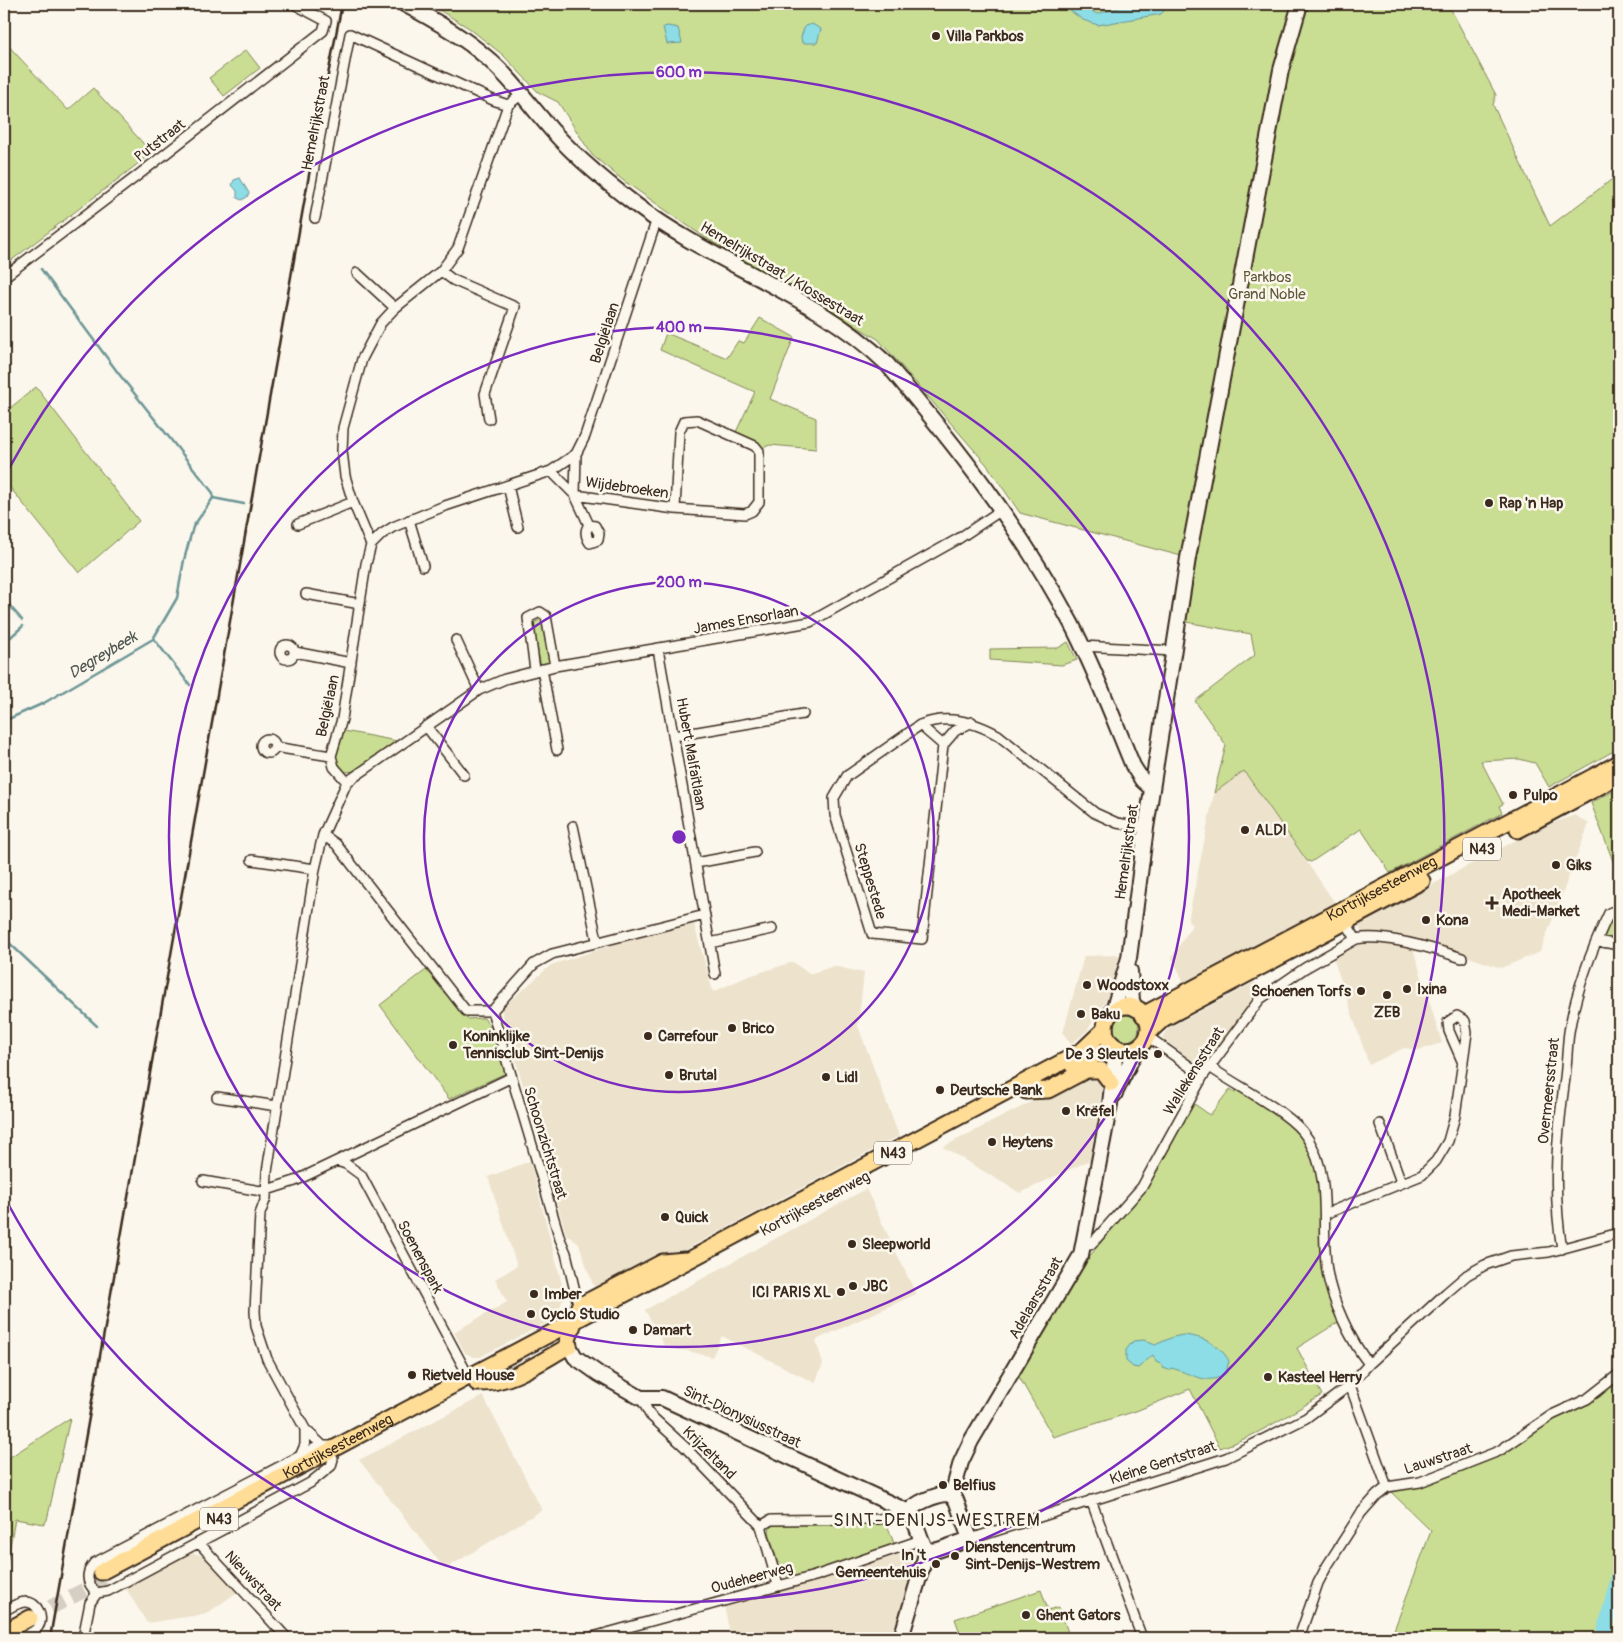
<svg xmlns="http://www.w3.org/2000/svg" width="1623" height="1642" viewBox="0 0 1623 1642" font-family="Pangolin,sans-serif">
  <style>
    .built { fill: #ede2cc }
    .green { fill: #c9de93; stroke: #828458 }
    .water { fill: #8cdde5; stroke: #6c9595 }
    .lines { fill: none; stroke-linecap: round; stroke-linejoin: round }
    .stream { stroke: #6c9595; stroke-width: 2.5 }
    .river { stroke: #8cdde5; stroke-width: 15 }
    .primary-tunnel { stroke: #d5cec3; stroke-width: 15; stroke-dasharray: 15 8; stroke-linecap: butt }
    .street-casing { stroke: #3b2a1e; stroke-width: 12 }
    .secondary-casing { stroke: #3b2a1e; stroke-width: 18 }
    .primary-casing { stroke: #3b2a1e; stroke-width: 19 }
    .street { stroke: #fbf7ec; stroke-width: 9 }
    .secondary { stroke: #fbf7ec; stroke-width: 14 }
    .primary { stroke: #ffdd96; stroke-width: 15 }
    .rail { stroke: #3b2a1e; stroke-width: 2.5 }
    .ring { fill: none; stroke: #7b2cbf; stroke-width: 2.5 }
    .poi-dot { fill: #3b2a1e; stroke: #fbf7ec; stroke-width: 2 }
    .labels { text-anchor: middle; dominant-baseline: central; stroke-width: 5; stroke-linejoin: round; paint-order: stroke }
    .shield { fill: #fbf7ec; stroke: #75685c; stroke-width: 1 }
    .shield-label { font-size: 14px; font-weight: bold; fill: #3b2a1e }
    .poi-label { font-size: 15px; font-weight: bold; fill: #3b2a1e; stroke: #fbf7ec; text-anchor: start }
    .street-label { font-size: 15px; fill: #3b2a1e; stroke: #fbf7ec }
    .park-label { font-size: 15px; fill: #5e573b; stroke: #fbf7ec }
    .water-label { font-size: 16px; font-style: italic; fill: #4f5750; stroke: #fbf7ec }
    .quarter-label { font-size: 18px; letter-spacing: 1px; fill: #3b2a1e; stroke: #fbf7ec }
    .centre { fill: #7b2cbf; stroke: #fbf7ec; stroke-width: 2.5 }
    .ring-label { font-size: 15px; text-anchor: middle; font-weight: bold; fill: #7b2cbf; stroke: #fbf7ec; stroke-width: 5; stroke-linejoin: round; paint-order: stroke }
  </style>
  <rect width="100%" height="100%" fill="#fbf7ec"/>
  <filter id="ink" filterUnits="userSpaceOnUse"><feTurbulence type="fractalNoise" baseFrequency=".02" numOctaves="2"/><feDisplacementMap in="SourceGraphic" scale="10" xChannelSelector="R" yChannelSelector="G"/><feConvolveMatrix kernelMatrix="1 2 1 2 8 2 1 2 1" color-interpolation-filters="sRGB"/></filter>
  <g filter="url(#ink)">
    <path class="built" d="M1244,771L1335,903L1185,985L1172,957L1192,925L1188,921L1214,793Z
      M1575,815L1589,824L1540,952L1501,968L1431,944L1362,934L1358,924L1541,827Z
      M694,924L713,992L746,977L793,962L809,974L834,966L864,973L858,1026L899,1136L681,1252L668,1254L598,1289L593,1285L579,1244L566,1234L501,1009L551,965L616,944Z
      M1360,942L1412,945L1442,1043L1419,1050L1404,1048L1369,1065L1333,957Z
      M1120,955L1107,999L1087,1031L1071,1044L1063,1033L1084,956Z
      M1255,982L1258,993L1206,1065L1190,1059L1162,1038L1168,1028Z
      M1088,1077L1103,1083L1090,1160L1020,1193L943,1147L1062,1086Z
      M530,1161L565,1296L554,1319L480,1357H474L465,1353L454,1332L507,1302L495,1279L517,1266L488,1177Z
      M866,1189L916,1294L816,1340L823,1364L815,1383L722,1336L712,1357L664,1345L645,1310Z
      M483,1396L542,1510L445,1569L359,1460Z
      M917,1549L916,1574L896,1638H731L724,1606L787,1589Z
      M192,1553L206,1556L239,1591L206,1614L147,1623L125,1587Z"/>
    <path class="green" d="M429,4H1448L1496,95L1493,105L1550,226L1619,174V748L1549,787L1535,763L1519,759L1481,761L1503,804L1499,806L1502,813L1390,873L1361,829L1311,862L1307,861L1244,771L1214,793L1226,745L1195,701L1255,655L1251,634L1186,622L1196,560L1020,513L987,465L878,339L704,237L624,181L592,155L558,102L538,92L503,55L469,28Z
      M4,41L68,110L93,88L152,153L4,266Z
      M246,50L260,68L224,96L209,78Z
      M760,318L794,337L770,399L816,418V449L770,445L762,448L735,434L755,392L660,350L666,333L727,358L738,341L744,343Z
      M36,387L139,521L79,573L4,480V413Z
      M541,619L545,622L552,662L541,666L532,624Z
      M1068,642L1077,660L1062,665L990,660V649L1058,648Z
      M344,731L397,741L356,771L344,772C330,761 339,746 344,731Z
      M1619,788V877L1591,803Z
      M1613,915H1619V940L1604,938Z
      M426,970L467,1019L484,1018L494,1033L506,1073L449,1099L380,1005Z
      M1113 1028a13 13 0 1 1 26 0a13 13 0 1 1-26 0Z
      M1230,1089L1235,1092L1237,1089L1285,1120L1305,1142L1318,1174L1323,1216L1324,1273L1340,1321L1297,1348L1322,1395C1289,1414 1256,1437 1220,1448L1190,1389L1136,1411L1053,1437L1018,1375L1085,1262L1142,1191L1193,1103L1210,1115Z
      M1619,1377V1638H1391L1431,1531L1390,1491L1419,1486L1446,1475L1553,1417L1600,1397Z
      M70,1418L47,1520L44,1524L15,1519L4,1579V1461Z
      M886,1522L895,1546L811,1573L788,1577C776,1563 773,1548 769,1531L771,1526L777,1524Z
      M1041,1590L1048,1610L1059,1607L1070,1638H962L955,1619Z"/>
    <path class="water" d="M1061,4H1080L1097,14L1132,4H1165L1166,9L1161,14L1098,25L1083,20Z
      M812,24L821,29L817,43H802L801,37L805,26Z
      M668,26L678,28L682,43L667,44L663,27Z
      M240,178L249,193L247,197L242,200L237,198V191L232,185L234,180Z
      M1183,1335C1203,1337 1219,1343 1229,1361L1226,1373C1209,1388 1189,1372 1171,1368L1169,1370L1163,1368V1365L1156,1362L1153,1355L1138,1368L1133,1367L1126,1361V1350L1133,1341L1144,1340L1155,1345L1173,1337Z"/>
    <g class="lines">
      <path class="stream" d="M41,269L119,374L213,493V498
        M4,599L22,620
        M154,639L190,685
        M4,643L23,626
        M4,721L44,703L153,639L177,598L184,560L193,527L213,498L244,504
        M4,938L97,1026"/>
      <path class="river" d="M1603,1638L1619,1574"/>
      <path class="primary-tunnel" d="M30,1618L106,1579"/>
      <defs>
        <path id="street" d="M315,218L350,34L493,100L508,105L522,94
          M441,271L453,280L515,307L485,394L489,419
          M357,273L395,308
          M4,277L137,176L323,31L326,21L294,4
          M551,471L575,495L589,525L595,526L599,534L598,540L590,543C586,537 584,531 589,525
          M508,486L518,527
          M575,495L675,509L745,514L752,511L759,502V451L755,446L697,420L684,421L679,432L675,509
          M575,495L576,454
          M409,520L423,566
          M298,524L353,502
          M371,545L353,502L345,476L342,451L343,428L362,359L381,323L395,308L441,271L458,248L508,105
          M306,594L360,604
          M456,640L479,690
          M280 652a7 7 0 1 1 14 0a7 7 0 1 1-14 0Z
          M1083,646L1173,651
          M658,649L715,974
          M295,652L351,663
          M542,669L557,750
          M535,670L528,618L540,612L546,616L555,666
          M920,725L847,776L834,798L835,815L872,934L922,939L943,745L955,731L972,722
          M426,726L464,775
          M674,736L803,714
          M261 746a7 7 0 1 1 14 0a7 7 0 1 1-14 0Z
          M943,745L920,725C947,714 973,721 998,735L1095,813L1117,823L1146,828
          M274,747L331,756
          M347,782L334,767L331,756L342,719L366,564L371,545L382,534L393,527L442,507L551,471L576,454L585,436L657,219
          M573,826L597,940
          M323,835L336,844L466,1011H492L560,1239L566,1253L579,1308
          M252,860L315,869
          M696,863L755,852
          M1345,921L1356,939
          M1597,941L1619,945
          M710,943L772,929
          M492,1011L534,964L552,954L705,915
          M1147,1036L1203,1076
          M1210,1067C1236,1086 1293,1113 1308,1139C1333,1179 1320,1228 1327,1271C1331,1299 1351,1342 1369,1364
          M217,1097L277,1106
          M1380,1124L1401,1182
          M337,1161L346,1164L361,1175L469,1377
          M203,1181L267,1192
          M267,1190L295,1181L510,1078
          M1325,1214L1422,1175L1436,1161L1448,1141L1455,1116L1467,1033L1465,1021L1457,1016L1448,1022L1449,1031L1463,1063
          M1084,1245H1090L1096,1239L1142,1187L1203,1076L1260,999L1305,968L1356,939C1383,933 1435,949 1462,958
          M1562,1249C1552,1191 1557,1135 1565,1078C1567,1062 1567,1047 1569,1032C1576,990 1591,951 1609,913L1619,909
          M1350,1385L1387,1487
          M641,1398L650,1415L685,1447L761,1526L778,1585
          M335,1446H323L305,1429L267,1359L256,1326L255,1311L260,1214L266,1198L267,1172L315,869L323,835L347,782L479,690L505,679L555,666L810,622L958,539L1003,509
          M301,1454L305,1445V1429
          M1091,1500L1142,1638
          M761,1526L771,1520L879,1519L909,1512
          M970,1539L1226,1458L1306,1418L1350,1385L1369,1364L1446,1293L1467,1275L1485,1265L1511,1256L1549,1252L1619,1233
          M199,1543L287,1638
          M97,1593C86,1583 85,1574 94,1563L321,1445
          M97,1593L108,1591L310,1483L331,1466L333,1459
          M4,1611C11,1607 18,1602 26,1602C38,1602 44,1618 38,1627C34,1632 27,1635 21,1638
          M83,1638L90,1603L97,1593
          M589,1638L815,1576L921,1540
          M1299,1638L1318,1583L1327,1566L1361,1513L1377,1495L1387,1487L1420,1482L1499,1451L1552,1415L1587,1399L1619,1374"/>
        <path id="secondary" d="M404,4C433,19 461,35 486,57C509,76 525,99 544,121C570,153 603,180 636,205C715,265 815,294 887,364C957,447 1020,527 1071,623C1095,669 1113,718 1133,766L1142,780L1152,789
          M1130,971L1132,1001L1136,1009
          M1113,1011L1129,958L1146,828L1188,558L1281,70L1300,4
          M1114,1095L1137,1048
          M569,1346L575,1357L599,1374L641,1398H662L909,1512C918,1524 919,1539 927,1551
          M952,1495L961,1462L971,1441L1081,1255L1110,1104L1116,1048
          M909,1512C914,1503 936,1495 946,1494C951,1494 953,1497 956,1500L970,1539L938,1550L927,1551
          M901,1638L927,1551"/>
        <g id="primary">
          <path d="M1518,830L1619,776"/>
          <circle cx="1127" cy="1028" r="22"/>
          <path id="s1" d="M1143,1015L1619,763"/>
          <path d="M1149,1032L1163,1019L1422,881"/>
          <path d="M1073,1066L1114,1046"/>
          <path d="M1026,1091L1048,1090L1086,1070H1101L1111,1083"/>
          <path d="M579,1306L663,1262L685,1260"/>
          <path d="M477,1383C509,1385 541,1361 569,1346L568,1340L574,1322"/>
          <path id="s2" d="M101,1572L1066,1060L1084,1049L1105,1029"/>
          <path d="M4,1632L30,1618"/>
        </g>
      </defs>
      <use href="#street" class="street-casing"/>
      <use href="#secondary" class="secondary-casing"/>
      <use href="#primary" class="primary-casing"/>
      <use href="#street" class="street"/>
      <use href="#secondary" class="secondary"/>
      <use href="#primary" class="primary"/>
      <path class="rail" d="M50,1638L315,141L342,4"/>
    </g>
  </g>
  <g class="ring">
    <circle cx="679" cy="837" r="255"/>
    <circle cx="679" cy="837" r="510"/>
    <path d="M7 472A765 765 0 1 1 7 1202"/>
  </g>
  <g class="poi-dot">
    <circle cx="936" cy="36" r="5"/>
    <circle cx="1489" cy="503" r="5"/>
    <circle cx="1513" cy="795" r="5"/>
    <circle cx="1245" cy="830" r="5"/>
    <circle cx="1556" cy="865" r="5"/>
    <path d="M1489.5 895.5h5v5h5v5h-5v5h-5v-5h-5v-5h5z"/>
    <circle cx="1426" cy="920" r="5"/>
    <circle cx="1087" cy="985" r="5"/>
    <circle cx="1407" cy="989" r="5"/>
    <circle cx="1361" cy="991" r="5"/>
    <circle cx="1387" cy="995" r="5"/>
    <circle cx="1081" cy="1014" r="5"/>
    <circle cx="732" cy="1028" r="5"/>
    <circle cx="648" cy="1036" r="5"/>
    <circle cx="453" cy="1045" r="5"/>
    <circle cx="1158" cy="1054" r="5"/>
    <circle cx="669" cy="1075" r="5"/>
    <circle cx="826" cy="1077" r="5"/>
    <circle cx="940" cy="1090" r="5"/>
    <circle cx="1066" cy="1111" r="5"/>
    <circle cx="992" cy="1142" r="5"/>
    <circle cx="665" cy="1217" r="5"/>
    <circle cx="852" cy="1244" r="5"/>
    <circle cx="853" cy="1286" r="5"/>
    <circle cx="841" cy="1292" r="5"/>
    <circle cx="534" cy="1294" r="5"/>
    <circle cx="531" cy="1314" r="5"/>
    <circle cx="633" cy="1330" r="5"/>
    <circle cx="412" cy="1375" r="5"/>
    <circle cx="1268" cy="1377" r="5"/>
    <circle cx="943" cy="1485" r="5"/>
    <circle cx="955" cy="1556" r="5"/>
    <circle cx="936" cy="1564" r="5"/>
    <circle cx="1026" cy="1615" r="5"/>
  </g>
  <g class="labels">
    <g class="shield">
      <rect x="1463" y="837.5" width="38" height="23" rx="4"/>
      <rect x="874" y="1141.5" width="38" height="23" rx="4"/>
      <rect x="200" y="1507.5" width="38" height="23" rx="4"/>
    </g>
    <g class="shield-label">
      <text x="1482" y="849">N43</text>
      <text x="893" y="1153">N43</text>
      <text x="219" y="1519">N43</text>
    </g>
    <g class="poi-label">
      <text x="946" y="36">Villa Parkbos</text>
      <text x="1499" y="503">Rap 'n Hap</text>
      <text x="1523" y="795">Pulpo</text>
      <text x="1255" y="830">ALDI</text>
      <text x="1566" y="865">Giks</text>
      <text x="1502" y="894">Apotheek<tspan x="1502" dy="17">Medi-Market</tspan></text>
      <text x="1436" y="920">Kona</text>
      <text x="1097" y="985">Woodstoxx</text>
      <text x="1417" y="989">Ixina</text>
      <text x="1351" y="991" text-anchor="end">Schoenen Torfs</text>
      <text x="1387" y="1012" text-anchor="middle">ZEB</text>
      <text x="1091" y="1014">Baku</text>
      <text x="742" y="1028">Brico</text>
      <text x="463" y="1036">Koninklijke<tspan x="463" dy="17">Tennisclub Sint-Denijs</tspan></text>
      <text x="658" y="1036">Carrefour</text>
      <text x="1148" y="1054" text-anchor="end">De 3 Sleutels</text>
      <text x="679" y="1075">Brutal</text>
      <text x="836" y="1077">Lidl</text>
      <text x="950" y="1090">Deutsche Bank</text>
      <text x="1076" y="1111">Krëfel</text>
      <text x="1002" y="1142">Heytens</text>
      <text x="675" y="1217">Quick</text>
      <text x="862" y="1244">Sleepworld</text>
      <text x="863" y="1286">JBC</text>
      <text x="831" y="1292" text-anchor="end">ICI PARIS XL</text>
      <text x="544" y="1294">Imber</text>
      <text x="541" y="1314">Cyclo Studio</text>
      <text x="643" y="1330">Damart</text>
      <text x="422" y="1375">Rietveld House</text>
      <text x="1278" y="1377">Kasteel Herry</text>
      <text x="953" y="1485">Belfius</text>
      <text x="965" y="1547">Dienstencentrum<tspan x="965" dy="17">Sint-Denijs-Westrem</tspan></text>
      <text x="926" y="1555" text-anchor="end">In 't<tspan x="926" dy="17">Gemeentehuis</tspan></text>
      <text x="1036" y="1615">Ghent Gators</text>
    </g>
    <g class="street-label">
      <text transform="translate(316 123) rotate(-79)">Hemelrijkstraat</text>
      <text transform="translate(160 141) rotate(-38)">Putstraat</text>
      <text transform="translate(782 274) rotate(31)">Hemelrijkstraat / Klossestraat</text>
      <text transform="translate(605 333) rotate(-72)">Belgiëlaan</text>
      <text transform="translate(627 488) rotate(8)">Wijdebroeken</text>
      <text transform="translate(746 620) rotate(-10)">James Ensorlaan</text>
      <text transform="translate(328 706) rotate(-78)">Belgiëlaan</text>
      <text transform="translate(691 754) rotate(80)">Hubert Malfaitlaan</text>
      <text transform="translate(1127 852) rotate(-82)">Hemelrijkstraat</text>
      <text transform="translate(870 881) rotate(73)">Steppestede</text>
      <text stroke="none"><textPath href="#s1" startOffset="270">Kortrijksesteenweg</textPath></text>
      <text transform="translate(1194 1071) rotate(-58)">Wallekensstraat</text>
      <text transform="translate(1549 1091) rotate(-84)">Overmeersstraat</text>
      <text transform="translate(545 1143) rotate(73)">Schoonzichtstraat</text>
      <text transform="translate(815 1204) rotate(-28)">Kortrijksesteenweg</text>
      <text transform="translate(420 1257) rotate(62)">Soenenspark</text>
      <text transform="translate(1036 1298) rotate(-60)">Adelaarsstraat</text>
      <text transform="translate(742 1417) rotate(25)">Sint-Dionysiusstraat</text>
      <text stroke="none"><textPath href="#s2" startOffset="268">Kortrijksesteenweg</textPath></text>
      <text transform="translate(709 1453) rotate(45)">Krijzeltand</text>
      <text transform="translate(1438 1459) rotate(-18)">Lauwstraat</text>
      <text transform="translate(1163 1463) rotate(-18)">Kleine Gentstraat</text>
      <text transform="translate(752 1578) rotate(-15)">Oudeheerweg</text>
      <text transform="translate(253 1581) rotate(47)">Nieuwstraat</text>
    </g>
    <g class="park-label">
      <text x="1267" y="277">Parkbos<tspan x="1267" dy="17">Grand Noble</tspan></text>
    </g>
    <g class="water-label">
      <text transform="translate(103 655) rotate(-31)">Degreybeek</text>
    </g>
    <g class="quarter-label">
      <text x="937" y="1520">SINT-DENIJS-WESTREM</text>
    </g>
  </g>
  <circle cx="679" cy="837" r="8" class="centre"/>
  <g class="ring-label">
    <text x="679" y="77">600 m</text>
    <text x="679" y="332">400 m</text>
    <text x="679" y="587">200 m</text>
  </g>
  <rect width="1623" height="1642" fill="none" stroke="#fbf7ec" stroke-width="20"/>
  <rect x="10" y="10" width="1603" height="1622" fill="none" stroke="#3b2a1e" stroke-width="2" filter="url(#ink)"/>
</svg>
